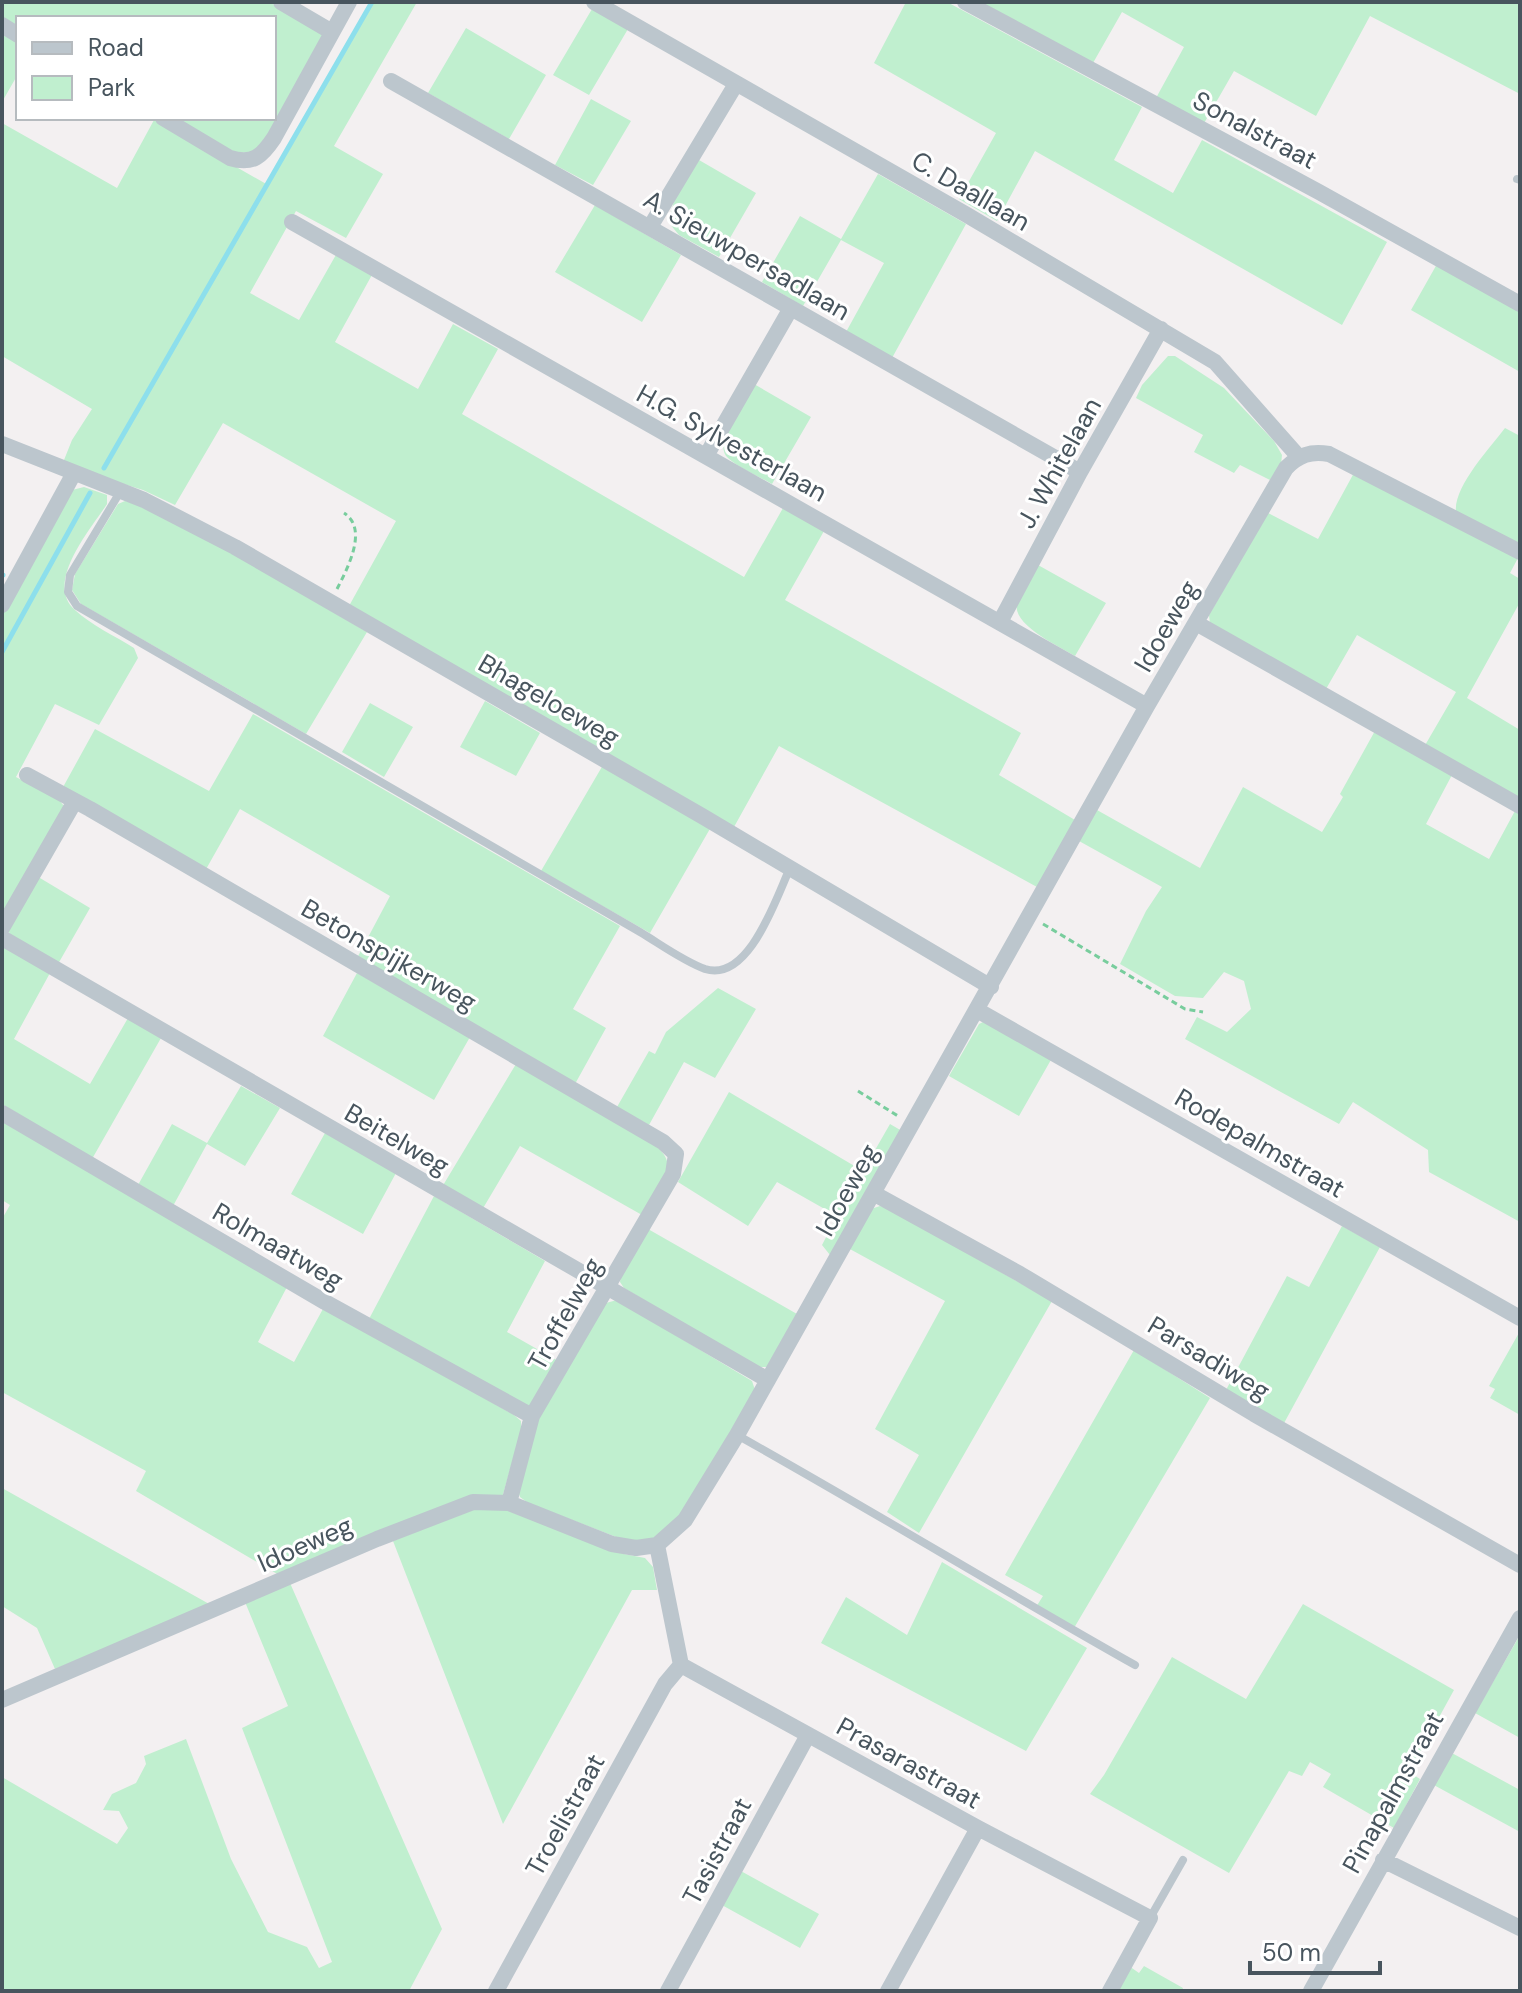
<svg xmlns="http://www.w3.org/2000/svg" width="1522" height="1993" viewBox="0 0 1522 1993" font-family="'DM Sans',sans-serif">
  <style>
    .green { fill: #c0efcf }
    .lines { fill: none; stroke-linecap: round; stroke-linejoin: round }
    .stream { stroke: #8ddfec; stroke-width: 5 }
    .path { stroke: #78cd9d; stroke-width: 3; stroke-dasharray: 6 4; stroke-linecap: butt }
    .lane { stroke: #bcc6cd; stroke-width: 8 }
    .street { stroke: #bcc6cd; stroke-width: 16 }
    .labels { text-anchor: middle; dominant-baseline: central; stroke-width: 6; stroke-linejoin: round; paint-order: stroke }
    .street-label { font-size: 26px; fill: #48555e; stroke: #fff }
  </style>
  <rect width="100%" height="100%" fill="#f3f0f1"/>
  <path class="green" d="M2,2H269L325,34L263,146C234,167 197,133 172,118H274V18H18V29L2,20Z
    M372,2H417L334,146L383,174L346,238L296,211L250,293L299,320L337,253L373,273L335,342L418,389L453,324L498,349L462,414L744,577L783,508L824,531L785,600L1021,733L999,775L1075,820L1037,887L779,746L734,827L349,606L396,521L223,423L175,505L143,490L62,465L72,440L92,409L2,356V123L117,188L154,120L268,185Z
    M906,2H947L1142,107L1114,160L1173,193L1202,140L1387,242L1342,325L1035,151L997,221L959,199L996,133L874,63Z
    M980,2H1520V94L1370,16L1316,116L1234,71L1203,125L1156,98L1184,47L1122,12L1093,63Z
    M592,9L628,29L589,95L553,75Z
    M466,28L546,75L509,139L428,93Z
    M2,31L18,40V74L2,102Z
    M591,99L631,121L593,185L555,165Z
    M699,160L756,193L719,257L679,235L669,223L674,200Z
    M878,174L966,224L892,358L846,332L884,263L841,240L803,306L762,282L800,216L841,239Z
    M595,205L681,255L642,322L555,272Z
    M1437,264L1520,310V372L1411,310Z
    M1168,356H1175L1224,388L1274,441L1282,455L1281,465L1270,480L1240,465L1234,473L1194,452L1203,435L1136,398L1142,385Z
    M754,384L811,417L772,484C758,476 739,468 728,458C711,443 745,400 754,384Z
    M1505,428L1520,436V546L1456,512C1453,487 1490,448 1505,428Z
    M1355,471L1518,558L1510,573L1520,579V602L1467,698L1520,730V802L1424,747L1456,692L1357,635L1326,689L1210,624L1209,615L1268,513L1318,539Z
    M84,487L107,495V504C90,530 44,583 75,610C91,625 115,636 134,648L138,658L99,725L55,704L16,777L59,800L64,806L2,917V613L72,490Z
    M125,501L144,505L233,553L367,632L306,734L81,604L72,590L75,574L118,504Z
    M1038,565L1106,603L1075,656C1060,647 1012,625 1017,604C1020,591 1032,576 1038,565Z
    M485,701L540,733L516,776L460,747Z
    M370,703L413,727L384,777L342,752Z
    M253,714L620,926L573,1009L606,1028L575,1084L356,960L390,896L240,809L205,871L62,789L95,729L209,791Z
    M1376,729L1453,773L1426,824L1489,859L1516,809L1520,812V1222L1429,1172L1428,1150L1353,1102L1339,1124L1185,1039L1197,1017L1227,1032L1251,1009L1244,981L1224,972L1203,998L1175,996L1120,964L1146,911L1162,887L1079,841L1097,810L1200,868L1243,787L1322,832L1343,797L1340,794Z
    M603,765L711,827L650,933L541,871Z
    M35,875L90,908L58,964L14,939L8,931Z
    M2,948H8L50,973L14,1039L90,1084L128,1018L161,1038L92,1159L2,1104Z
    M357,973L470,1037L434,1100L323,1036Z
    M718,988L756,1009L715,1078L684,1062L649,1125L617,1107L649,1051L655,1054L666,1032Z
    M983,1022L1052,1058L1019,1116L949,1076L979,1024Z
    M516,1064L655,1144C659,1149 665,1154 667,1161C672,1177 650,1202 642,1215L520,1146L482,1210L442,1187Z
    M241,1086L280,1108L245,1166L207,1144L173,1206L138,1185L172,1124L207,1143Z
    M729,1092L863,1171L890,1124L902,1131L830,1255L822,1245L837,1216L777,1182L748,1226L678,1182Z
    M2,1120L287,1287L258,1342L294,1362L324,1307L514,1415L521,1421V1431L502,1498L279,1575L136,1491L146,1471L2,1392V1219L10,1205L2,1200Z
    M325,1133L396,1173L363,1234L291,1194Z
    M434,1196L545,1261L507,1332L558,1361L535,1401L525,1409L369,1319Z
    M880,1206L889,1209L1052,1301L919,1533L887,1512L919,1455L875,1429L945,1301L848,1248L871,1209Z
    M1342,1226L1380,1247L1283,1425L1226,1390L1287,1276L1309,1287Z
    M648,1229L797,1314L767,1367H757L624,1288L620,1282L621,1274Z
    M617,1300L752,1381L755,1390L686,1507L669,1528L655,1538L641,1541L624,1540L528,1503L520,1497L517,1488L533,1424L606,1303Z
    M1520,1331V1415L1490,1398L1495,1389L1489,1386Z
    M1134,1350L1210,1398L1074,1628L1036,1607L1043,1596L1005,1575Z
    M2,1488L211,1605L55,1669L37,1628L2,1606Z
    M486,1507L506,1510L624,1554L645,1558L653,1567L657,1590H632L503,1824L393,1541L470,1510Z
    M942,1562L1087,1648L1026,1751L821,1643L846,1597L907,1635Z
    M290,1583L442,1929L409,1991H2V1777L117,1844L128,1828L119,1811L103,1810L112,1794L136,1783L146,1764L144,1756L186,1739L231,1859L268,1932L307,1947L319,1968L332,1962L242,1728L288,1706L245,1602Z
    M1303,1604L1454,1690L1409,1772L1420,1779L1394,1828L1323,1787L1331,1774L1310,1762L1302,1776L1289,1771L1229,1873L1090,1794L1104,1775L1172,1657L1246,1699Z
    M1520,1635V1738L1475,1713Z
    M1450,1752L1520,1790V1832L1432,1784Z
    M739,1870L819,1914L800,1948L720,1904Z
    M1129,1966L1139,1973L1144,1966L1183,1988L1182,1991H1114Z"/>
  <g class="lines">
    <path class="stream" d="M104,468L372,2
      M2,575H3
      M2,652L90,493"/>
    <path class="path" d="M337,589C347,569 369,529 344,513
      M1043,924L1185,1009L1203,1012
      M858,1091L898,1116"/>
    <path class="lane" d="M1517,179L1520,180
      M120,492L70,575L68,592L77,606L640,932C660,944 683,961 705,969C749,983 776,898 790,868
      M737,1435C871,1510 1002,1590 1135,1665
      M1150,1918L1183,1860"/>
    <path class="street" d="M281,2L332,32
      M594,2L967,215L1215,362L1298,456
      M965,2L1319,192L1520,304
      M2,25L18,35
      M391,81L1080,472
      M163,118L230,158C253,165 262,156 274,138L349,2
      M292,222L1147,706
      M650,227L736,84
      M2,444L144,500L235,547L702,816L991,987
      M706,456L791,308
      M2,605L74,473
      M1000,622L1080,472L1161,329
      M1196,623L1520,806
      M27,775L90,809L663,1142L676,1154L673,1174L532,1416L509,1503
      M2,928L75,801
      M2,938L768,1380
      M977,1010L1520,1318
      M2,1113L325,1302L532,1416
      M873,1193L1020,1274L1254,1414L1520,1565
      M657,1545L681,1665L978,1828L1150,1918L1110,1991
      M2,1700L377,1539L473,1502L509,1503L612,1544L636,1548L657,1545L685,1520L737,1435L1147,706L1286,468C1299,455 1310,451 1329,454L1520,552
      M1383,1860L1520,1928
      M496,1991L665,1684L681,1665
      M668,1991L808,1735
      M888,1991L978,1828
      M1311,1991L1520,1618"/>
  </g>
  <g class="labels">
    <g class="street-label">
      <text transform="translate(1255 130) rotate(28)">Sonalstraat</text>
      <text transform="translate(971 191) rotate(30)">C. Daallaan</text>
      <text transform="translate(747 255) rotate(30)">A. Sieuwpersadlaan</text>
      <text transform="translate(732 443) rotate(29)">H.G. Sylvesterlaan</text>
      <text transform="translate(1059 463) rotate(-61)">J. Whitelaan</text>
      <text transform="translate(1166 626) rotate(-60)">Idoeweg</text>
      <text transform="translate(549 700) rotate(30)">Bhageloeweg</text>
      <text transform="translate(389 955) rotate(30)">Betonspijkerweg</text>
      <text transform="translate(397 1139) rotate(30)">Beitelweg</text>
      <text transform="translate(1260 1143) rotate(30)">Rodepalmstraat</text>
      <text transform="translate(847 1190) rotate(-61)">Idoeweg</text>
      <text transform="translate(278 1246) rotate(30)">Rolmaatweg</text>
      <text transform="translate(565 1314) rotate(-61)">Troffelweg</text>
      <text transform="translate(1209 1358) rotate(31)">Parsadiweg</text>
      <text transform="translate(305 1544) rotate(-24)">Idoeweg</text>
      <text transform="translate(909 1763) rotate(29)">Prasarastraat</text>
      <text transform="translate(1393 1792) rotate(-61)">Pinapalmstraat</text>
      <text transform="translate(565 1815) rotate(-61)">Troelistraat</text>
      <text transform="translate(717 1851) rotate(-62)">Tasistraat</text>
    </g>
  </g>
  <rect width="1522" height="1993" fill="none" stroke="#48555e" stroke-width="8"/>
  <rect x="16" y="16" width="260" height="104" fill="#ffffff" stroke="#b6bbbf" stroke-width="2"/>
  <rect x="32" y="42" width="40" height="12" fill="#bcc6cd" stroke="#b6bbbf" stroke-width="2"/>
  <text x="88" y="56" font-size="24" fill="#48555e">Road</text>
  <rect x="32" y="76" width="40" height="24" fill="#c0efcf" stroke="#b6bbbf" stroke-width="2"/>
  <text x="88" y="96" font-size="24" fill="#48555e">Park</text>
  <path d="M1250 1961v12h130v-12" fill="none" stroke="#48555e" stroke-width="4"/>
  <text x="1262" y="1961" font-size="24" fill="#48555e" stroke="#ffffff" stroke-width="6" paint-order="stroke">50 m</text>
</svg>
